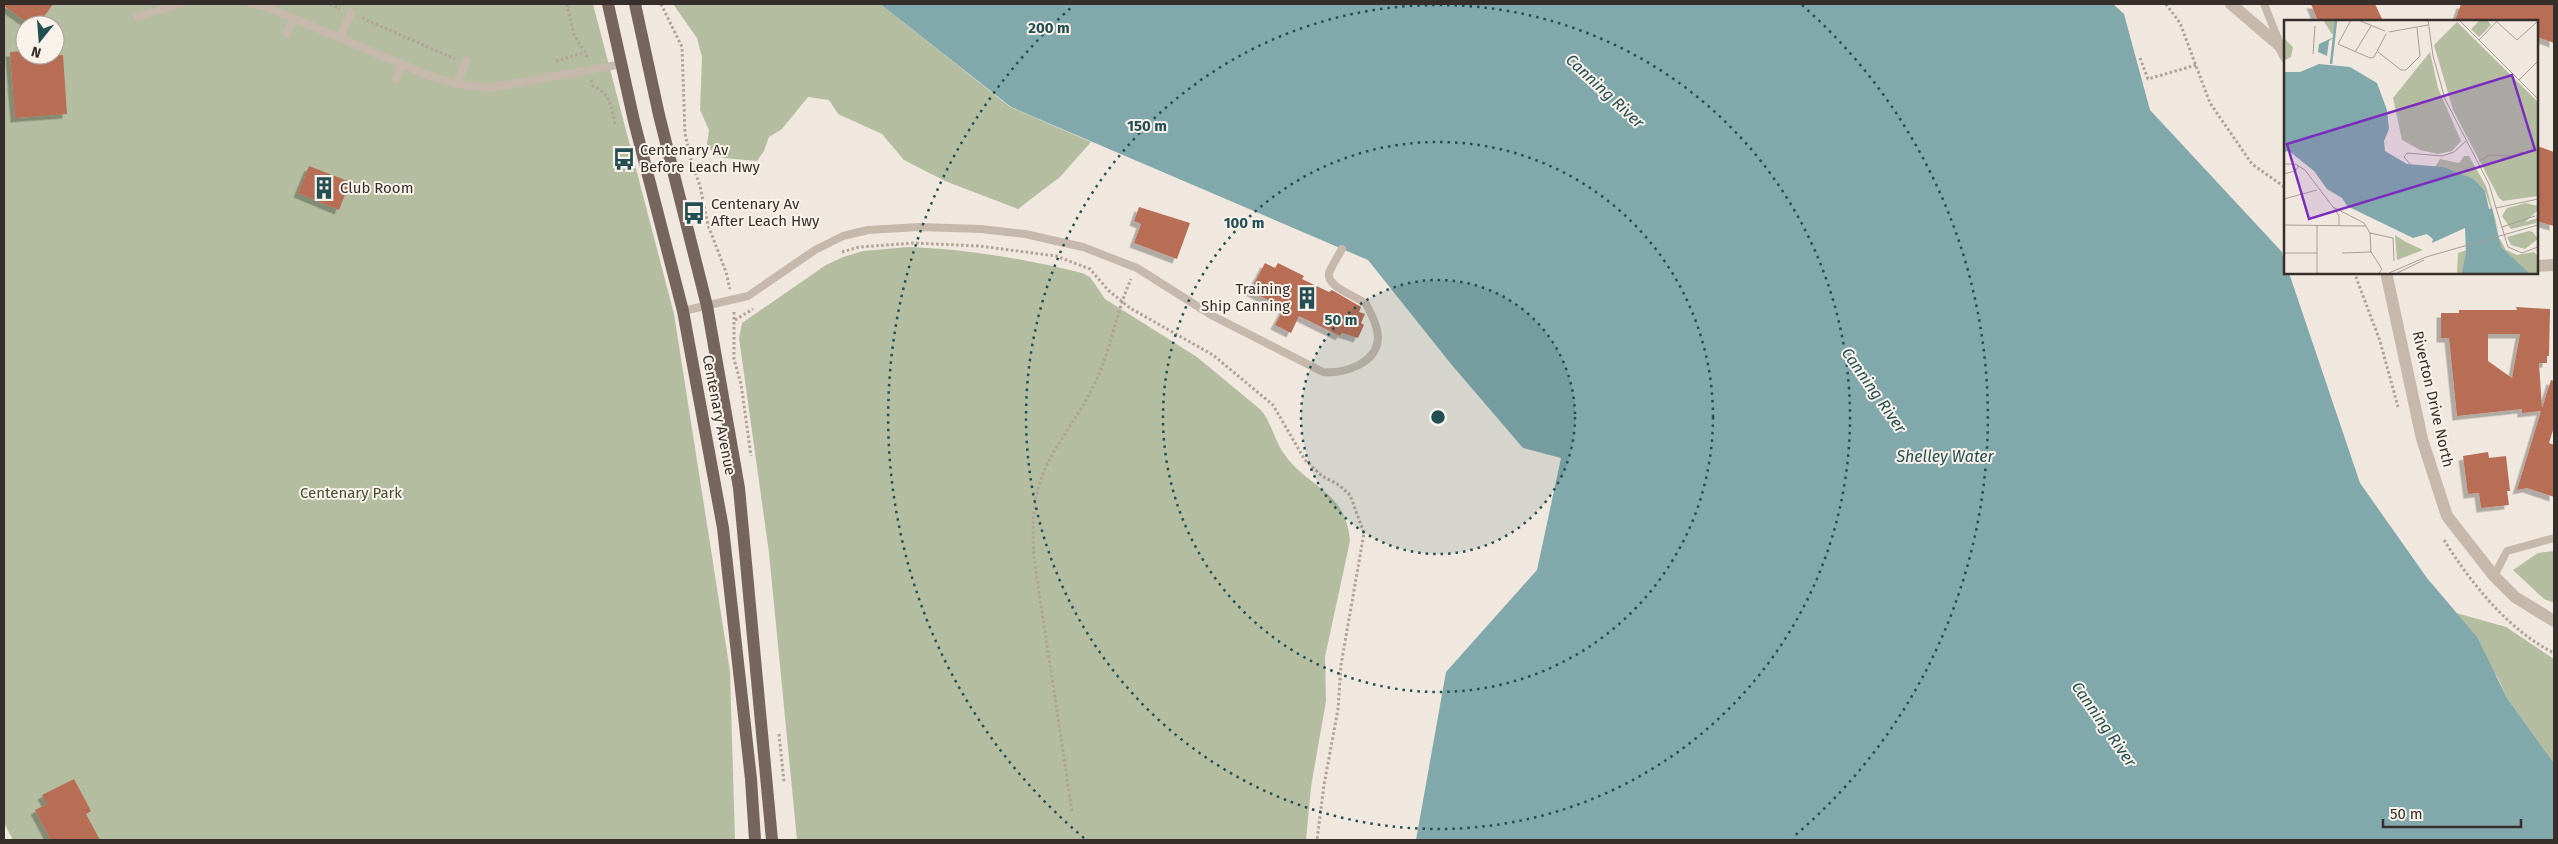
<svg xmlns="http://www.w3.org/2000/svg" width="2558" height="844" viewBox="0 0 2558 844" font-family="'Fira Sans',sans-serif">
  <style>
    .green { fill: #b4bda0; fill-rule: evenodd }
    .water { fill: #81a8aa }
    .building { fill: #b86d55; fill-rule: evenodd; filter: url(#shadow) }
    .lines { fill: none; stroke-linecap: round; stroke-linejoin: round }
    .path { stroke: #b2a296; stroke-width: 3; stroke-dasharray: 2.5 2.5; stroke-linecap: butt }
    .lane { stroke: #c7b8ac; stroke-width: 8 }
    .street { stroke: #c7b8ac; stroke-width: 12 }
    .primary { stroke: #76655d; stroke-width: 12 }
    .ring { fill: none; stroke: #244f52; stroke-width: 2.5; stroke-dasharray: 2.5 5 }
    .labels { text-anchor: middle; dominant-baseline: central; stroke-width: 4; stroke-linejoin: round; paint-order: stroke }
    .poi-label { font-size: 15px; fill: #362e2a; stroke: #f8f2eb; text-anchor: start }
    .street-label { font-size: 15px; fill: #362e2a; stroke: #f8f2eb }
    .park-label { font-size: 15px; fill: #455131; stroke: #f8f2eb }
    .water-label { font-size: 16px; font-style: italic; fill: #244f52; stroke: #f8f2eb }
    .inset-river { fill: none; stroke: #81a8aa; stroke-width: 2.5 }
    .inset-road { fill: none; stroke: #a69e97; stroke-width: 1 }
    .view { fill: #7b2cbf; fill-opacity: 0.15; stroke: #7b2cbf; stroke-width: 2.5 }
    .inset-edge { fill: none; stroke: #362e2a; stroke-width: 2.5 }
    .centre { fill: #244f52; stroke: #f8f2eb; stroke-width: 2.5 }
    .ring-label { font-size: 15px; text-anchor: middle; font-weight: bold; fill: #244f52; stroke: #f8f2eb; stroke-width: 4; stroke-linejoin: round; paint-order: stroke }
  </style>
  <defs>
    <filter id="shadow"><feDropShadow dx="-4.5" dy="4.5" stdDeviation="0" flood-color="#0004"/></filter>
  </defs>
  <rect width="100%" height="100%" fill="#f0e8df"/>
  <path class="green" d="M4,4H593L674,314L730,671L735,840H13L4,823ZM25,25H55V55H25Z
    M673,4H880L1010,107L1091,142L1060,177L1018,209L945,181L904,160L882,134L838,114L829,100L808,97L782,129L769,137L764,151L757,161L724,158L714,154L707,144L709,130L700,110L702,57L697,38Z
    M909,247C968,249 1025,259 1082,273L1090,277L1105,299L1197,357L1261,410C1271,422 1274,438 1282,451C1307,489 1346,489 1350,541L1325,657L1326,701L1311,787L1306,840H797L769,553L739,338L742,323L826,265L843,257L863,251Z
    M2554,551V603L2544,599L2513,570L2538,553Z
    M2453,612L2506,627L2554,659V763L2507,698L2498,678Z"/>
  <path class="water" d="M880,4H2113L2124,14L2150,110L2282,252L2286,272L2289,273L2360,483L2427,578L2477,637L2507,698L2554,763V840H1416L1446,672L1537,570L1561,458L1523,448L1451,364L1368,260L1011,107Z"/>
  <path class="building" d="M4,4H53L38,25H31L4,6Z
    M2311,4H2375L2383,21H2318Z
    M2461,4H2554V43L2537,37V21H2455Z
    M25,51V55H63L67,114L15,118L10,52Z
    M2537,146L2554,152V226L2537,221Z
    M309,166L350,182L339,210L298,193Z
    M1139,207L1190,223L1177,259L1134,243L1141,224L1134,221Z
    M1265,263L1275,268L1278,263L1304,276L1302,279L1329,292L1332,290L1361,307L1359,312L1365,314L1361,323L1364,325L1358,338L1342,333L1340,336L1299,316L1291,333L1275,325L1284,308L1250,291Z
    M2516,307L2550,309L2549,356H2547V363H2539L2542,408L2551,380L2554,381V427L2549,443L2554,445V497L2527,488L2517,490L2541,411L2522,413V409L2457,416L2449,338H2441V313H2459V310H2517ZM2488,334H2520L2512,378L2488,361Z
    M2488,452L2489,458L2506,456L2510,491H2507L2509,505L2481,508L2479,493L2468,494L2463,456Z
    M74,779L91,811L86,814L100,840H51L35,810L47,804L42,795Z"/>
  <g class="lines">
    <path class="path" d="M330,4L340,9
      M567,4L574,35L586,53L587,59
      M661,4L682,47L685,134L691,160L700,186L708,225L726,272L730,289
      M2166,4L2180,23L2210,103L2252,164L2286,188
      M362,18L455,59
      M2140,58L2148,79L2196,65
      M556,61L582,53
      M591,80L593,86C610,93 612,108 615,125
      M842,252L859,247L914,243L979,246L1056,256L1090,269L1108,290L1130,308L1213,355L1273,405L1305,460L1322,476L1339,485L1350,495L1364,533L1341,665L1338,709L1324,785L1317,840
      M2354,272L2380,341L2398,407
      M734,312V359L741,384L751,456
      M735,320L753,309
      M2444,540C2471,583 2508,630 2554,653
      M779,734L784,782
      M1072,811L1034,559C1032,528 1032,498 1045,469C1059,439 1081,413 1095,383C1111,350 1116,312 1131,279"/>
    <path class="lane" d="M251,4L264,6L430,76L457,84L489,88L622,64
      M2264,4L2280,44
      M137,17L180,4
      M287,34L293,19
      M340,38L351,13
      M396,79L402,64
      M457,84L466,61
      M683,311L748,296L815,250L843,236L868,230L919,227L981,229L1025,234L1083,247L1137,268L1213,316L1323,372C1343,374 1377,364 1378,338C1378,328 1371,313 1366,304C1357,296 1326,287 1329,273C1332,265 1338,256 1342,249
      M2494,576L2507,551L2554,538"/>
    <path class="street" d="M2231,4L2280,46L2286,57
      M2537,266L2554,265
      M2386,272L2422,439L2447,516L2494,576L2515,597L2554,621"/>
    <path class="primary" d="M608,4L634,121L683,311L723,528L751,779L755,840
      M635,4L659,115L707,306L739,488L772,840"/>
  </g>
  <circle cx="1438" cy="417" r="137" fill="#244f52" fill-opacity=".12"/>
  <g class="ring">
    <circle cx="1438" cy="417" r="137"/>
    <circle cx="1438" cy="417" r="275"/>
    <circle cx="1438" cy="417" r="412"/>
    <path d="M1084 838A550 550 0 0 1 1074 5M1802 5A550 550 0 0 1 1792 838"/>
  </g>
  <defs>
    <symbol id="bus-bare" viewBox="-9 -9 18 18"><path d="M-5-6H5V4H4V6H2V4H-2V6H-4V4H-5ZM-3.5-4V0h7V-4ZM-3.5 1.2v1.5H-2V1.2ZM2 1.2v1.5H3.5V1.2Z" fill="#244f52" stroke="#f8f2eb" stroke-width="2.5" paint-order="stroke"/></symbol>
    <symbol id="building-bare" viewBox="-9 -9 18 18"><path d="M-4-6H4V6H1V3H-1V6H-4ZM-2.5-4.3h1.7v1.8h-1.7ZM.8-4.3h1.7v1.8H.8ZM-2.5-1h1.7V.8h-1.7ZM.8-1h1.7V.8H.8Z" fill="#244f52" stroke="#f8f2eb" stroke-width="2.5" paint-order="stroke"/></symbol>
  </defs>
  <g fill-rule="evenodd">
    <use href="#bus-bare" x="608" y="143" width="32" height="32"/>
    <use href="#building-bare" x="308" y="172" width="32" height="32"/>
    <use href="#bus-bare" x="678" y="197" width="32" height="32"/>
    <use href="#building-bare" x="1291" y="282" width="32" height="32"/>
  </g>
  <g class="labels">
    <g class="poi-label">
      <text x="640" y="150">Centenary Av<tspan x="640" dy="17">Before Leach Hwy</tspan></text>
      <text x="340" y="188">Club Room</text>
      <text x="711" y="204">Centenary Av<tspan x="711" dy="17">After Leach Hwy</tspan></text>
      <text x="1290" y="289" text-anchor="end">Training<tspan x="1290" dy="17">Ship Canning</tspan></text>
    </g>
    <g class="street-label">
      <text transform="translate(2433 399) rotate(77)">Riverton Drive North</text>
      <text transform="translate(719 415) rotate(79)">Centenary Avenue</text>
    </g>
    <g class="park-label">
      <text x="351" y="493">Centenary Park</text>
    </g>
    <g class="water-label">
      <text transform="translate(1605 91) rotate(43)">Canning River</text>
      <text transform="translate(1874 390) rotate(55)">Canning River</text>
      <text x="1945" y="456">Shelley Water</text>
      <text transform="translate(2104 724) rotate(55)">Canning River</text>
    </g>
  </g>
  <g transform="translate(2284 20)">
    <rect width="254" height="254" fill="#f0e8df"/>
    <path d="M53,0L51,14H48L39,0ZM196,0H203L207,5L195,17L187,9ZM173,2L254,82V176L219,181L215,178L169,90L150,25ZM0,18L9,27L7,37L0,41ZM146,32L154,68L177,121L168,131L154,134L136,130L118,120L109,78ZM180,136H185L202,166L215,213L201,171L190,159L151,147L156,139L175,143ZM242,183L254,186V190L241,202L254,198L252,203L227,209L218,196L223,188ZM245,211L249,212L254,219L241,229L227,225L223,217ZM111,215L122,222L139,230L113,240ZM216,219L222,230L233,235L250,232L254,236V253H173L174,233Z" fill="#b4bda0"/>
    <path d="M50,17L45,21L43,36L34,32L35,24ZM35,44L66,47L93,63L103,90L105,109L100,121L101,131L123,144L159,147L190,159L201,171L205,189L208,188L217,227L245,253H178L182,233L181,208L148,223L149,219L143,214L129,218L63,186L58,178L43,169L30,151L5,131L0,132V52H16Z" fill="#81a8aa"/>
    <path class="inset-river" d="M47,44L52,0"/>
    <path class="inset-road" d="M67,0L54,24L86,38L90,37L102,14M74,0L101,11M144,0L149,36L161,79L205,164L212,188M175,0L254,79M213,2L233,20L254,1M105,12L144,5M195,20L214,0M71,32L87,6M94,32L117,50H122L136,36L133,8M29,34L31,6M235,60L254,41M195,141L206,135L228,136L239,132M0,144H11L21,150L49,187L80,203L86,213L87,232L98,249L95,253M126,144L120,137L123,133L158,136L170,132L182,121M0,154L11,151L15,146M0,179L33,170M254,179L212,188L224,227L238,233L254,227M50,188L55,196V205M0,205L82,206M33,205V253M218,207L251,196M86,213L109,218L110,241M0,233H33M58,233L87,232M105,253L142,237L254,205M113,253L140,240"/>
    <path class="view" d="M228,55L251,130L25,199L3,124Z"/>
    <rect width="254" height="254" class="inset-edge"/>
  </g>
  <circle cx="1438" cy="417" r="8" class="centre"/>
  <g class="ring-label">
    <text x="1049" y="33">200 m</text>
    <text x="1147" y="131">150 m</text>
    <text x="1244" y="228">100 m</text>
    <text x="1341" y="325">50 m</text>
  </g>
  <rect width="2558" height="844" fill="none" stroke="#362e2a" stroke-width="10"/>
  <g transform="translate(40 40) rotate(197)"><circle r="24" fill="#f8f2eb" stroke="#aaa49e"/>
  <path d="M0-4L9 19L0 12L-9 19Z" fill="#244f52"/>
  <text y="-8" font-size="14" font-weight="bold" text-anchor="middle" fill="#362e2a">N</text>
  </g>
  <path d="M2383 819v8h138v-8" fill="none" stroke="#362e2a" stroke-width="2.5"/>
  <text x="2390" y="819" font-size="15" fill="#362e2a" stroke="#f8f2eb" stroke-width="4" paint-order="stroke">50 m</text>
</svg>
